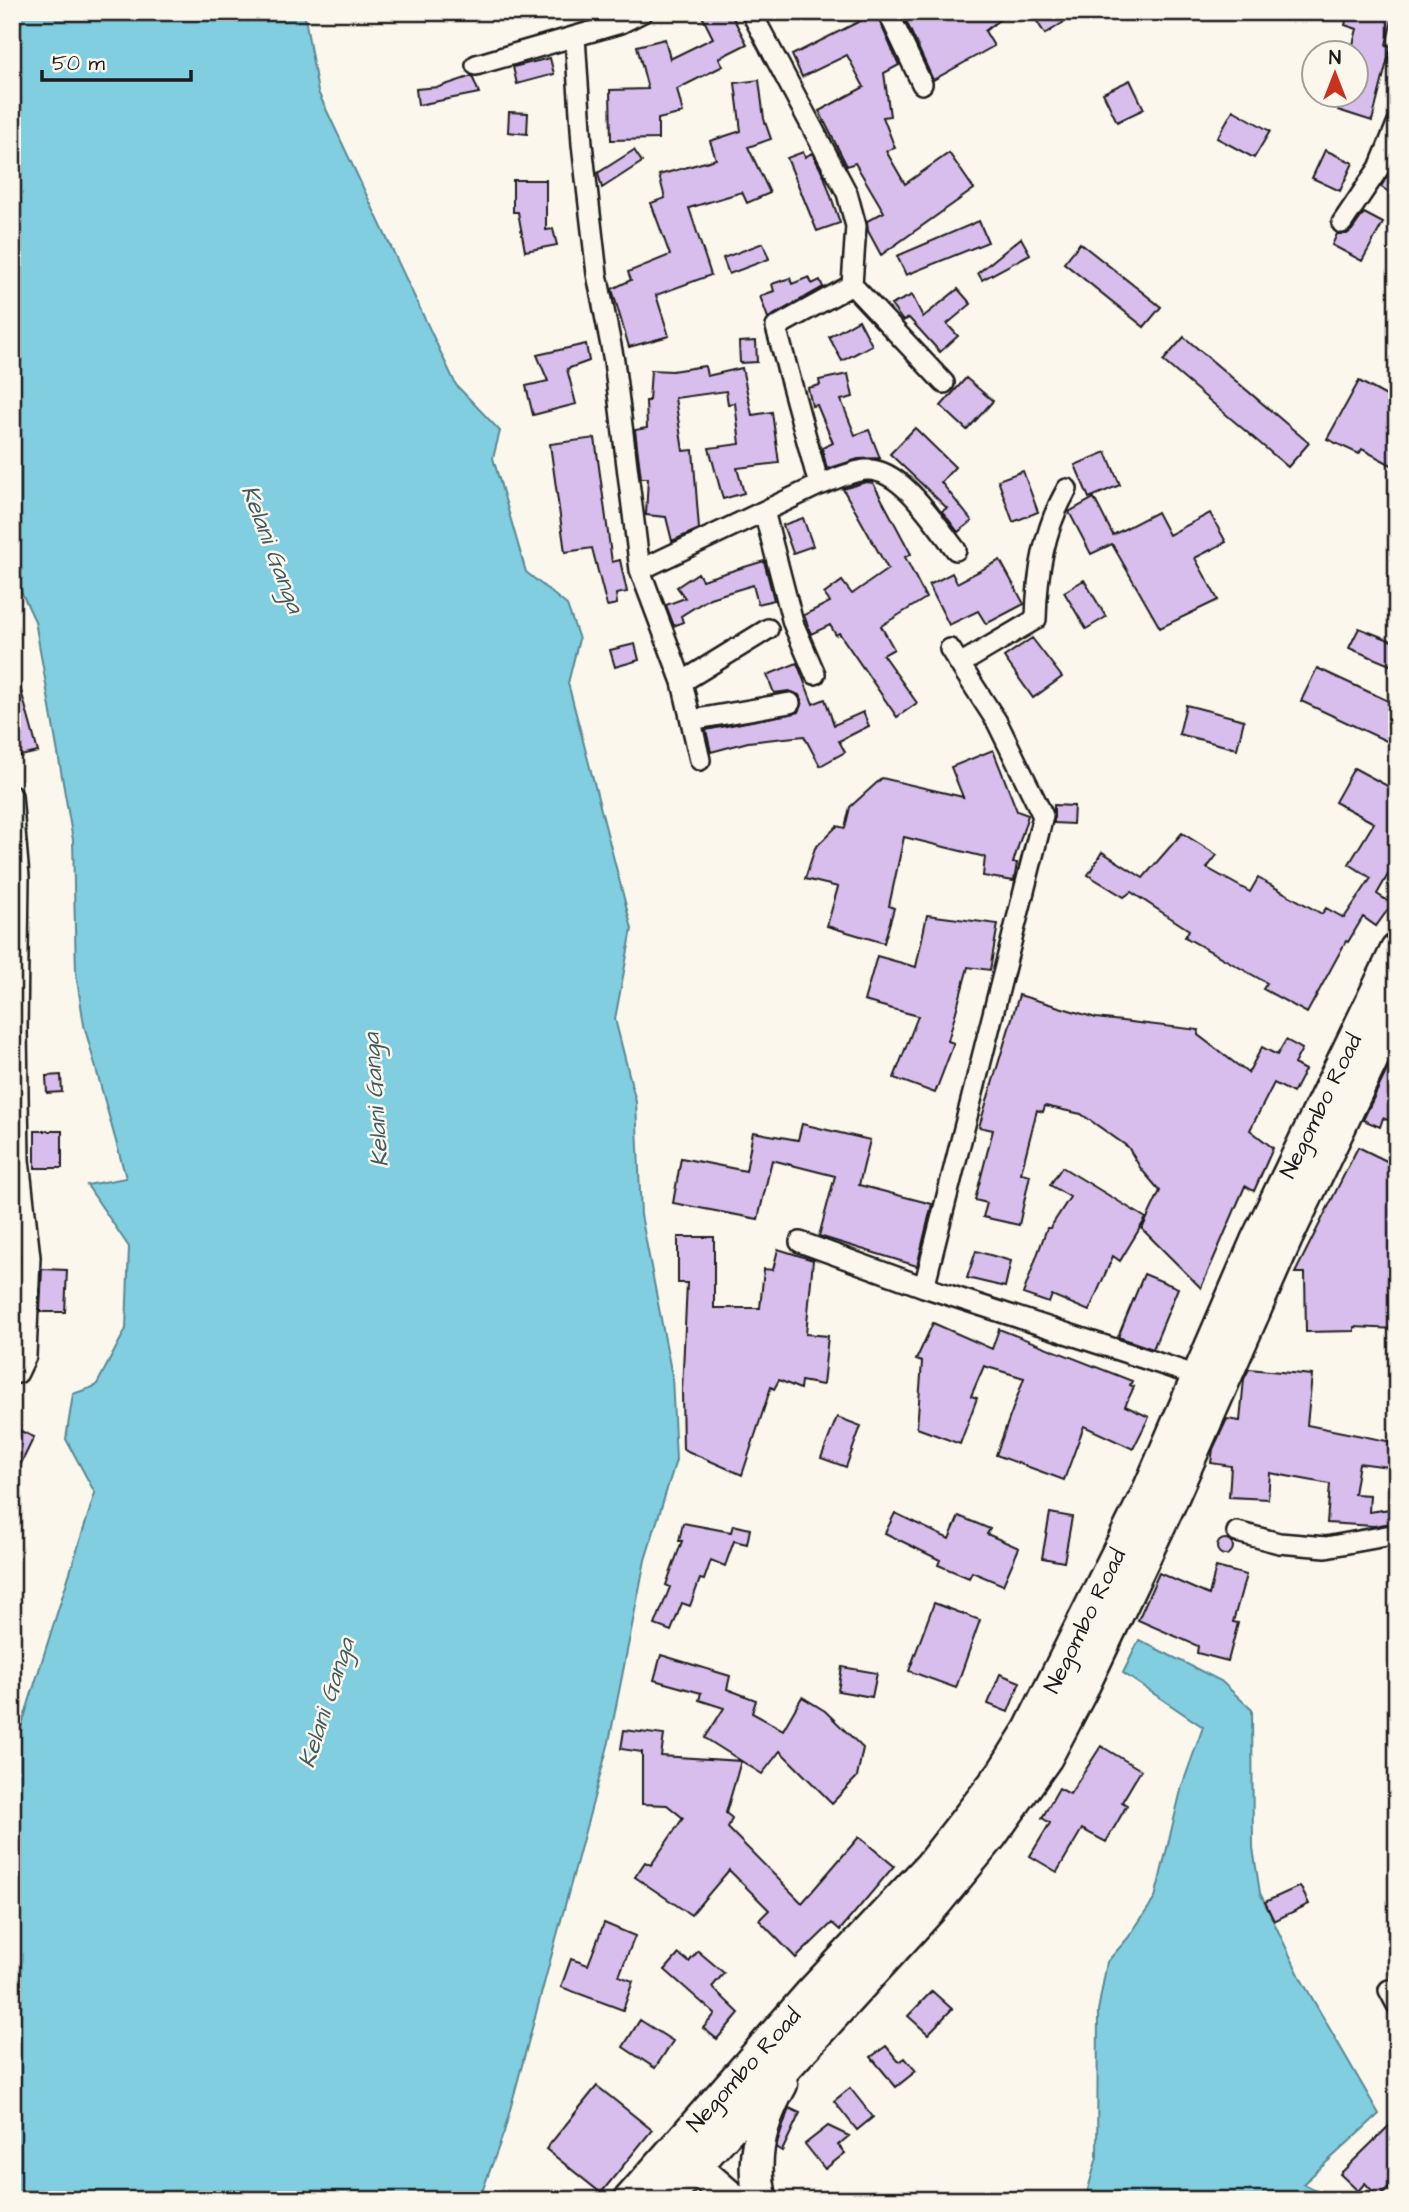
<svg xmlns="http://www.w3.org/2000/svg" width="1409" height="2212" viewBox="0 0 1409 2212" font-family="'Architects Daughter',sans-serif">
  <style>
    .water { fill: #82cee1; stroke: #598792; stroke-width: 2 }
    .building { fill: #d8beed; stroke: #1c1c1c; stroke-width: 2 }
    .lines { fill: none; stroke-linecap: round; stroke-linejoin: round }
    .minor-casing { stroke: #1c1c1c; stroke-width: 24 }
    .trunk-casing { stroke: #1c1c1c; stroke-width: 37 }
    .minor { stroke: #fbf7ec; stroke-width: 19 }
    .trunk { stroke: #fbf7ec; stroke-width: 32 }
    .labels { text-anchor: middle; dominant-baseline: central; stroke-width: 5; stroke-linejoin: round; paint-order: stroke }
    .street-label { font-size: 23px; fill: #1c1c1c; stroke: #fbf7ec }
    .water-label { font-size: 24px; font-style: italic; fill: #405a61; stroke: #fbf7ec }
  </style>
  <rect width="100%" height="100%" fill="#fbf7ec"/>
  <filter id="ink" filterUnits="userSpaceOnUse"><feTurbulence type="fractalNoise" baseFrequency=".0143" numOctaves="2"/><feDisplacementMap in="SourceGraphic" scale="14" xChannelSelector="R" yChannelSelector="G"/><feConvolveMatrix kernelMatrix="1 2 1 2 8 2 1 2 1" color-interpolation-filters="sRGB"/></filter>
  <g filter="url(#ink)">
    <path class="water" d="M12,12H304L318,92L456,385L500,431L493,458L526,572L567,605L579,639L568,683L632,929L615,1019L636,1102L641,1215L672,1376L676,1460L645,1560L609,1742L504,2132L479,2200H12V1756L95,1493L66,1439L73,1394L96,1386L126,1329L129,1247L87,1185L126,1178L84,1025L76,973L73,840L35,621L12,572Z
      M1139,1640L1221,1681L1252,1710L1253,1848L1260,1893L1301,1979L1379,2114L1303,2184L1335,2200H1085L1097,2157L1098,2011L1107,1962L1128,1938L1155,1898L1182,1786L1203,1727L1123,1673Z"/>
    <path class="building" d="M700,12H730L747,44L719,58L723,66L677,89L683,113L658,119V139L611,140L610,90L648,89L637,46L665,39L670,59L713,38Z
      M902,12H1009L985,31L994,46L933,80Z
      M1031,12H1080L1045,34Z
      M1348,12H1394L1386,45L1391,46L1372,121L1338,110L1343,94H1356V52H1351L1357,29L1345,25Z
      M876,13L899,65L884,73L890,116L883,117L895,148L886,151L905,184L949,153L974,189L881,255L868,231L867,221L884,212L855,163L847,166L819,111L864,87L847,55L802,77L792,55Z
      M550,58L554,74L517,84L513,67Z
      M472,76L479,93L418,105L416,89L439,87Z
      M759,80L764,119L771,139L748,147L770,193L747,203L742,192L689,208L711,275L656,295L669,336L629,347L612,289L631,280L628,272L670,255L651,203L665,198L659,175L716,159L710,141L741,131L735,83Z
      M1130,80L1144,109L1117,122L1103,93Z
      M1233,110L1270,131L1254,158L1217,138Z
      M509,112L528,113L527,134L508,132Z
      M634,150L642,162L602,188L598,173Z
      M1325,150L1353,163L1340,191L1312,178Z
      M803,152L805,157L812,153L824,176L840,223L817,231L787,158Z
      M1397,157V197L1381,187Z
      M513,180H546V230L553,229L557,245L525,251L518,212H513Z
      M1364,213L1383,223L1362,261L1332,245L1337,234H1347L1352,230Z
      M979,221L988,242L906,275L897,256Z
      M1021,238L1030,254L982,280L978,273Z
      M763,243L769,259L729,274L723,258Z
      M1080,243L1161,307L1144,327L1064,263Z
      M809,277L812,284L820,280L823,287L768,318L760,296L774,291L772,284L790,278L792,284Z
      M958,289L971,304L947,324L958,336L940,352L909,318L903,321L891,305L912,295L923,317Z
      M859,320L872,345L842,361L829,337Z
      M1184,337L1309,443L1288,467L1163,361Z
      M756,341L757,362L740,363L739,342Z
      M586,344L589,361L567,369L576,404L533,415L526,386L548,381L537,355Z
      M705,366L707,376L742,368L752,415L772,412L779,463L737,468L744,493L723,499L709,448L740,444L735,403L728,404L726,391L675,398L683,451L693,450L699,529L672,541L666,517L646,515L648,478H641L635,430L647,428L646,401H649L651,370L672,371Z
      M848,374L853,397L841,400L855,435L869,430L880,458L858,459L827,469L822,448L833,443L817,405L812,406L808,388L820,385L819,380Z
      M966,378L993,401L967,430L941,406Z
      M1359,381L1392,399L1388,406L1397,411V468L1362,449L1359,454L1327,439Z
      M915,428L955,467L941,482L972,521L958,532L942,511L947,508L890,454Z
      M595,438L612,562L620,560L627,592L616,594L617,604L607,606L592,548L565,552L550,444Z
      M1106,452L1120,485L1089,498L1075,465Z
      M1023,471L1038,512L1013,522L998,480Z
      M866,482L873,483L911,554L905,557L926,598L881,626L894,649L883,655L917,703L897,717L839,633L836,635L830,625L811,634L804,615L830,602L824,594L842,581L852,594L888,569L843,489Z
      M1094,498L1113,535L1157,512L1169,535L1210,513L1226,542L1195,558L1218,600L1160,628L1112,544L1091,554L1069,512Z
      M803,518L813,546L793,553L783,525Z
      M1000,560L1024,604L986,624L978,611L949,625L929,585L952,573L957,583Z
      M764,561L774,600L758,604L753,585L710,598L681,616L683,622L674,626L666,605L685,598L677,587L698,573L702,580Z
      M1084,580L1106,617L1086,629L1064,592Z
      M1359,628L1397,643V668L1349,648Z
      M1032,638L1062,677L1033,698L1004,657Z
      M635,644L639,660L615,667L610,650Z
      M797,663L813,704L825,699L834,725L863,712L869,726L839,741L845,752L820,766L804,736L748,742L711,752L706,730L798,712L802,702L799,695L789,691L774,693L767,675Z
      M1317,668L1397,705V746L1301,701Z
      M17,676L38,752L12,758V677Z
      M1186,705L1244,720L1237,749L1179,734Z
      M993,750L1017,811L1028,815L1013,863H1017L1014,881L983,876L985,857L904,837L889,906L894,908L884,943L827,926L838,887L805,879L815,848L837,826L845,828L850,807L882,778L963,797L951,767Z
      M1354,768L1397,791V859L1377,894L1392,904L1376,926L1363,917L1348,942L1346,941L1307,1013L1263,989L1267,983L1185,937L1189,930L1131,892L1124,897L1088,875L1102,852L1143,878L1182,833L1217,855L1207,868L1250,892L1258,878L1322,914L1326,908L1344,918L1371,878L1349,864L1374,823L1335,802Z
      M1054,805L1074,806L1073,824L1054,823Z
      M927,915L998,924L990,970L968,967L948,1041L954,1043L935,1093L894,1078L918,1016L864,1001L877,956L916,967Z
      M1019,995L1096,1018L1199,1030L1198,1035L1248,1073L1262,1047L1277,1055L1286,1040L1302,1049L1294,1064L1305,1070L1293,1093L1274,1083L1250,1130L1273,1148L1254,1191L1245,1186L1201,1288L1142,1229L1160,1191L1141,1169L1128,1147L1081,1114L1045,1106L1043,1112L1037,1110L1021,1173L1030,1175L1019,1225L983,1217L987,1203L975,1200L993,1130L979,1127Z
      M1397,1049V1124L1383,1118L1380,1127L1363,1120Z
      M61,1075L62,1092L47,1093L46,1076Z
      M802,1124L870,1140L859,1185L932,1204L917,1266L819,1236L835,1176L772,1160L758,1219L673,1203L681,1158L746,1171L753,1132L798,1140Z
      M35,1131H62V1168H35Z
      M1358,1147L1397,1166V1329L1354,1327V1331L1306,1332L1305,1273H1295Z
      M1062,1167L1146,1218L1120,1261L1113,1256L1089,1311L1052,1295L1049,1303L1023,1294L1047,1228H1050L1070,1197L1050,1185Z
      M678,1237H714V1308H760L764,1269L773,1270L778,1249L813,1260L806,1334L828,1336L823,1385L801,1381L800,1389L779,1380L774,1389L771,1387L742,1475L683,1449L682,1391L687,1283H678Z
      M976,1251L1011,1261L1005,1287L967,1278Z
      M42,1269L67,1270L65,1312H40Z
      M1144,1274L1178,1288L1153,1349L1118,1337Z
      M933,1323L992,1349L999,1329L1132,1381L1130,1385L1134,1387L1125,1406L1149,1417L1133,1449L1084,1426L1064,1480L996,1455L1024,1378L984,1366L971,1396L977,1398L960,1444L917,1428L922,1362L916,1360Z
      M1249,1369L1312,1375L1307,1425L1397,1443V1468L1359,1463L1354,1494L1370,1495L1369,1512L1397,1508V1522L1374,1526L1327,1523L1330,1484L1270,1473L1268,1499L1229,1497L1231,1466L1211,1463L1213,1449L1227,1419L1240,1421L1244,1379Z
      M837,1417L861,1426L846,1467L821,1458Z
      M12,1427L34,1437L12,1482Z
      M895,1513L949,1539L959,1516L990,1529L987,1534L1019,1548L1003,1585L972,1572L969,1578L938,1565L940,1560L885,1533Z
      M1050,1513L1072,1517L1064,1562L1042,1558Z
      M683,1523L731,1532L733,1525L750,1529L747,1544L734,1541L725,1566L711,1560L704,1580L700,1579L690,1606L682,1603L671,1631L655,1625L670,1587L666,1585L682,1541H679Z
      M1217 1547a8 8 0 1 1 16 0a8 8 0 1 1-16 0Z
      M1216,1567L1246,1575L1233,1622L1238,1623L1228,1661L1197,1653L1198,1646L1138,1620L1159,1573L1209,1595Z
      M934,1603L980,1620L956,1688L909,1671Z
      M661,1655L730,1676L727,1689L756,1700L752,1713L783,1730L802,1697L825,1711L863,1748L857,1777L832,1803L780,1751L762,1774L705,1738L724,1708L699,1700L701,1693L654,1680Z
      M842,1667L877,1673L872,1697L838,1691Z
      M1000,1674L1020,1682L1008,1712L988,1704Z
      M624,1730L664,1735L661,1756L741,1761L726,1813L732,1818L728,1828L802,1903L859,1837L894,1866L840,1930L832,1923L796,1958L759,1920L769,1910L729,1870L691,1915L635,1877L645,1862L651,1865L683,1818L667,1805L642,1804V1752L621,1749Z
      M1101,1746L1141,1770L1122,1802L1127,1805L1106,1842L1082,1829L1057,1872L1030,1856L1050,1823L1042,1818L1059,1788L1070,1794Z
      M1300,1886L1309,1904L1274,1921L1265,1902Z
      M604,1923L635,1936L619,1976L633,1981L623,2010L561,1987L571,1959L588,1965Z
      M698,1951L724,1973L712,1987L739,2013L717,2039L703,2028L715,2014L665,1970L679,1954L689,1962Z
      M932,1991L952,2009L928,2034L908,2016Z
      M640,2020L673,2041L655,2068L623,2047Z
      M886,2046L899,2062L905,2058L916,2071L896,2087L871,2057Z
      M597,2086L652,2130L601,2193L546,2149Z
      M850,2088L873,2117L857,2130L834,2101Z
      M789,2108L800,2113L782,2151L777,2148V2144Z
      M1397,2118V2179L1378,2197L1365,2183L1358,2191L1340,2174Z
      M828,2126L849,2136L838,2145L845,2153L825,2169L805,2144Z"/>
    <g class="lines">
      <defs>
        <path id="minor" d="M888,12L922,84
          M575,37L582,144L597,274L614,361L640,570L682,682L700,760
          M476,65L621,23L643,12
          M1342,223L1379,168L1397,124
          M852,285L944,383
          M819,485C834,480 851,471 866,470C901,467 936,525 956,550
          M764,511L793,623L815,674
          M640,570L819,485L776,327L852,285L856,226L847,193L751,12
          M960,664L1036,619C1037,573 1044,529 1067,489
          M682,682L768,629
          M691,720L790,703
          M12,796L19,877L17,1030L19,1160L30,1257L26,1356L18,1373L12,1374
          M800,1242L924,1287L1198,1376
          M924,1287L1043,816L997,722L950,649
          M1237,1532L1279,1543L1326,1547L1397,1534
          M1397,1990H1389L1397,2005"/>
        <path id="trunk" d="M680,2154L733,2200
          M630,2200L810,1995L930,1867L1003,1773L1030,1730L1147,1495L1257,1241L1397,950
          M664,2200L935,1903L991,1835L1046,1757L1082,1688L1169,1504L1286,1238L1397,1006
          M761,2200C750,2160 761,2119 781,2084"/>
      </defs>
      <use href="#minor" class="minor-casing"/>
      <use href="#trunk" class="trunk-casing"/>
      <use href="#minor" class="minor"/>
      <use href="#trunk" class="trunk"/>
    </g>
  </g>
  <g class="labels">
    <g class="street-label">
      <text transform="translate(1321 1106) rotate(-64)">Negombo Road</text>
      <text transform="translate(1085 1621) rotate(-64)">Negombo Road</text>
      <text transform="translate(744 2070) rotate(-48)">Negombo Road</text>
    </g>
    <g class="water-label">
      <text transform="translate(272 549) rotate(69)">Kelani Ganga</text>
      <text transform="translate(376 1100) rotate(-94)">Kelani Ganga</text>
      <text transform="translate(327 1703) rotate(-72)">Kelani Ganga</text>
    </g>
  </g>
  <rect width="1409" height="2212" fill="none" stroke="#fbf7ec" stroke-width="42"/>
  <rect x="21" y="21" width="1367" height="2170" fill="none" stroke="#1c1c1c" stroke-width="2.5" filter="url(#ink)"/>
  <g transform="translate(1335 74)"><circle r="33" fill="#fbf7ec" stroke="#a29f99" stroke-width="2"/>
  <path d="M0-5L12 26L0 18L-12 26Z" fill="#c8321e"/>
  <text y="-10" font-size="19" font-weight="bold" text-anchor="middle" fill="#1c1c1c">N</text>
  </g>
  <path d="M42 70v10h149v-10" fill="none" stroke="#1c1c1c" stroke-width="3.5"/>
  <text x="52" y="70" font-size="21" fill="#1c1c1c" stroke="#fbf7ec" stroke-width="5" paint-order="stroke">50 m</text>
</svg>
